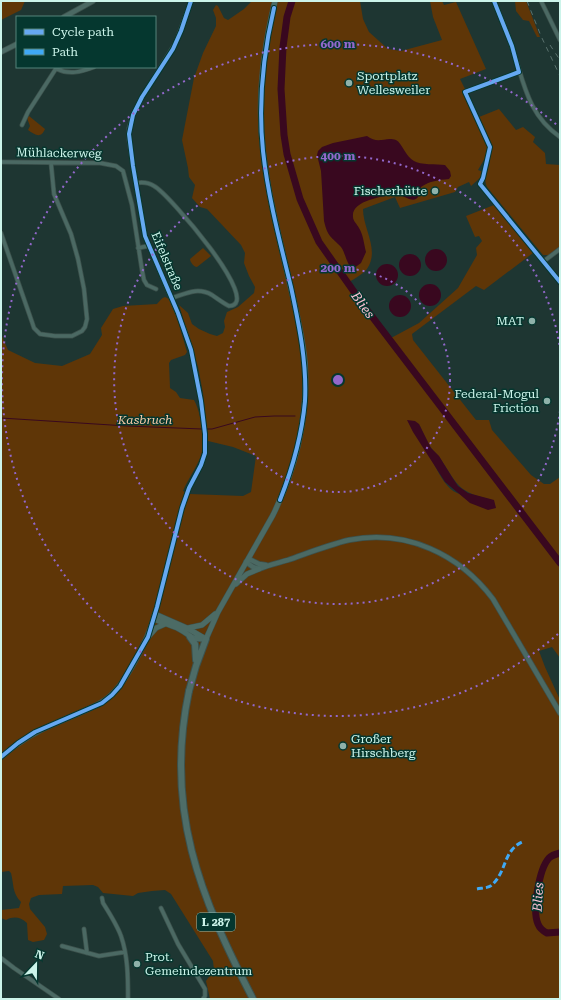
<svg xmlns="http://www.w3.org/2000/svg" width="561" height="1000" viewBox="0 0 561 1000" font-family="'Roboto Serif',serif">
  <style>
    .green { fill: #5f3607; fill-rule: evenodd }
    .water { fill: #39081f }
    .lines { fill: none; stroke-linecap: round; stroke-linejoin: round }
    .stream { stroke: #39081f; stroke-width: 1 }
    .river { stroke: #39081f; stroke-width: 7 }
    .minor-casing { stroke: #3c514c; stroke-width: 5 }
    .tertiary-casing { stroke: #3c514c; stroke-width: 6 }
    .secondary-casing { stroke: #3c514c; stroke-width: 6 }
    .primary-casing { stroke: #3c514c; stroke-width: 8 }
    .trunk-casing { stroke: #3c514c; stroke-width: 8 }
    .minor { stroke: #4b6963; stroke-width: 3.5 }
    .tertiary { stroke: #4b6963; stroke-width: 4.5 }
    .secondary { stroke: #4c6b65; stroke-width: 5 }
    .primary { stroke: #4d6c67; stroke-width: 6 }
    .trunk { stroke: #4e6d68; stroke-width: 6 }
    .rail { stroke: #5a726e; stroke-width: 1; stroke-dasharray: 5 5; stroke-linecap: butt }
    .quiet { stroke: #3fa9f5; stroke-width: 3; stroke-dasharray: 6 3; stroke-linecap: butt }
    .cycleway-casing { stroke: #05372f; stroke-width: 6 }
    .cycleway { stroke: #66a8f1; stroke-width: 4 }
    .ring { fill: none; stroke: #9368cc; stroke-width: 2; stroke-dasharray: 2 4 }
    .poi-dot { fill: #8fb2aa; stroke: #05372f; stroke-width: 1.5 }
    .labels { text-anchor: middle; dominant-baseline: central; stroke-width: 3; stroke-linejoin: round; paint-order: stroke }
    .shield { fill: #05372f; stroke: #90bbb2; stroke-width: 1 }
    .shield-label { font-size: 11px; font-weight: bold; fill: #ccf4ea }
    .poi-label { font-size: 12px; fill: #ccf4ea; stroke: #05372f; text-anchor: start }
    .street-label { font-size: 12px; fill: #ccf4ea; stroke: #05372f }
    .park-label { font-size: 12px; font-style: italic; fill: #facba7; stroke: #05372f }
    .water-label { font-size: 13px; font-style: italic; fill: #fdc2d4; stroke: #05372f }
    .centre { fill: #9368cc; stroke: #05372f; stroke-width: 2 }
    .ring-label { font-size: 12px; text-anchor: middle; font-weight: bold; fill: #9368cc; stroke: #05372f; stroke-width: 3; stroke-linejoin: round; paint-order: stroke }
  </style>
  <rect width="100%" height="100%" fill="#1e3632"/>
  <path class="green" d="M1,1H25L21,10L1,20Z
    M252,1H360L363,19L369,32L388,49L401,51L442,40L433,17L430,1H442L444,5L456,2L486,69L460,79L479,117L499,109L516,130L523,127L535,137L533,142L545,153L546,164L560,165V246L549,255H543L487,187C483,178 487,170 490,161L485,158L478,170L483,172L481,177L471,186L469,182L458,187L455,192L400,208L395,197L363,209C363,229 380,250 367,269C363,274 354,279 349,282L391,338L419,323L458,288L477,255L476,248L482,241L479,236L475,237L466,216L494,205L533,253L484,290L476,286L412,334L413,340L476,420H489L492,430L531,475L544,484H550L560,477V658L552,647L539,651L545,667L560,700V999H210L206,981L214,970L213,961L171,894L165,890L152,891L138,893L133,896L103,893L98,887L93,885L63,886L62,894L39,895L31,898L29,904L30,909L45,927L47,934L44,940L33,942L28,940L27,923C20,917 14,916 6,920L1,918V910L19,908L21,902C12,893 14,885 11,873L9,871L1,872V334L8,350L35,363L62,366L90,354L102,335L101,328L113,309L123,306L157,304C164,296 165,294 173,304L187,352L185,355L171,360L169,363L170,388L176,392L180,398L194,400C201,412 204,437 202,452C199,464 188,479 183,491L190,494L243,496L251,492L256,456L233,447L208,441L203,393L198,367L179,305L188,313L192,324L199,329L210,334L217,336L223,333L225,327L224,321L227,312L238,307L254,293L255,287L249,276L244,263L245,253L241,245L207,209L200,207L192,198L195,185L189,177L188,168L182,140L194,78L203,53L216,26V18L213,10L216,5L218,6L224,18L228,20L244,9ZM419,424C423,432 426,442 432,449C434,452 438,455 440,458C459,487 458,492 493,500C484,498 465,497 457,493C439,486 425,442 419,424Z
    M515,1H526L540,37H537L529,21L523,20L516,11Z
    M29,116L45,129C41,139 35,135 28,130L30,126L27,118Z
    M203,248L211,256L197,267C194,267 190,262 190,259Z"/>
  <path class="water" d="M367,136C379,145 385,136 396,140C402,143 406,157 414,161C420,165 437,164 445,165L450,171L451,176L449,179C438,180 430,181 421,187C418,210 407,195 394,194C383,197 351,200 353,217C353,221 357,224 359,228C363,234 364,244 366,252L361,263L353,269C346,264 346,254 341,247C331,236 328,238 324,221L321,171L317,155L318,151L322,147L333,143Z
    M425 260a11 11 0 1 1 22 0a11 11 0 1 1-22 0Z
    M399 265a11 11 0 1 1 22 0a11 11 0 1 1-22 0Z
    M376 275a11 11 0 1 1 22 0a11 11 0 1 1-22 0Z
    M419 295a11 11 0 1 1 22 0a11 11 0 1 1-22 0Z
    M389 306a11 11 0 1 1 22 0a11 11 0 1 1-22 0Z
    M407,420L415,421L419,424L431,448L439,456L452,477L458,486L468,493L494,500L496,508L488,510L470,503L445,482L413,432Z"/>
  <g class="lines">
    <path class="stream" d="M1,418L127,426L202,429
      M205,429H212L255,417L274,416H295"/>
    <path class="river" d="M292,1L287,17L283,47L281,89L284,135L287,154L300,199L319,242L364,306L560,563
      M560,853C556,854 552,855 549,858C539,869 532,911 538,924C540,929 543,931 547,933L560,932"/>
    <defs>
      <path id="minor" d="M494,1C500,16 507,31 512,47C524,82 527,114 560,137
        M541,1L560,40
        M57,69C69,75 81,72 94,67
        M465,92L519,72
        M22,125L28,112L57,67
        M1,162L100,163L116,166L123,171L132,205L142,270L144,280L147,285L156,289
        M136,183C142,182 148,182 154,186C168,193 265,305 229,306C223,303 218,299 212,295C198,287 187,293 172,298
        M480,184L560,282
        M1,233L32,322L34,328L40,334L55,336H72L82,331L85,327L87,319L84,289L78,259L71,234L54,194L51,163
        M138,248L148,246
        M544,261L560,249
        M155,614L182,508L189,488L201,465L205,453V434L200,395L191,350L185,331L145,236L133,166L129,140V128L133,115L142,97L176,42L191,1
        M102,898L103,903C110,914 117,925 121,936C128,956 128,978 128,999
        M161,908L178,944L205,989V996L203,999
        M84,929L87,953
        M62,946L99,956L125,952
        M1,958L14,968L59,999"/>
      <path id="tertiary" d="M64,17L93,1
        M1,52L17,44
        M249,559L259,564L266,565
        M246,562L253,567L259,569C268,565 278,563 288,560C308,553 328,545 349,540C407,529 459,554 493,599L560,713
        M1,757C19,741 38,730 61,721C76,714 92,709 105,700C125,687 149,637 155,614"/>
      <path id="secondary" d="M236,584L247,574L259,569
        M155,614L187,628L206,639
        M154,619C162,623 171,625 179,629C191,635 190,640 206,639
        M188,628L202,625L215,614
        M148,637L156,628L165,624
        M206,639L218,612L273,515C296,468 308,416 305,364C303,338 297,314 291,289C281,244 268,197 263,150C257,100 263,50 275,1"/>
      <path id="primary" d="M190,637L195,644L196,660
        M189,691L196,666L206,639"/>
      <path id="trunk" d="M189,691C164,809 200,897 253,999"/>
    </defs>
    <use href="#minor" class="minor-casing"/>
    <use href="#tertiary" class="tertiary-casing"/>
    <use href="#secondary" class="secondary-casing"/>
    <use href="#primary" class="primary-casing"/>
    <use href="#trunk" class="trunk-casing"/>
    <use href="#minor" class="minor"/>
    <use href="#tertiary" class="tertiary"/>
    <use href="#secondary" class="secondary"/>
    <use href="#primary" class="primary"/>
    <use href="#trunk" class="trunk"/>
    <path class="rail" d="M527,1L541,36L560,76
      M550,45L560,60"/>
    <path class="quiet" d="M477,889C482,888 489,888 492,885C507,871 503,851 522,842"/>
    <defs>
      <path id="cycleway" d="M494,1L512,46L519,72L465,92L490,147L483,178L480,184L560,282
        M274,8C263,55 258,103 263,151C268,197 280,242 291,287C299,325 307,362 305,401C302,435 293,467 280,500
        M1,757L18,743L35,732L102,703L112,695L120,686L148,637L157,607L182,508L189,488L201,465L205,453V434L201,401L191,350L178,313L145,236L133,166L129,134L133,115L142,97L173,49L181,31L191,1"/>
    </defs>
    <use href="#cycleway" class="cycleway-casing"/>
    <use href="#cycleway" class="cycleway"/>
  </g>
  <g class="ring">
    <circle cx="338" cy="380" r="112"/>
    <path d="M560 411A224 224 0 1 1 560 349"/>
    <path d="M558 634A336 336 0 1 1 558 126"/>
  </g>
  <g class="poi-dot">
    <circle cx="349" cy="83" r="4"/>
    <circle cx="435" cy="191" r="4"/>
    <circle cx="532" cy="321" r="4"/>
    <circle cx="547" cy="401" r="4"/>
    <circle cx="343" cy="746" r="4"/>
    <circle cx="137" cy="964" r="4"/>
  </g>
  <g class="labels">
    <rect class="shield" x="197" y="913" width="38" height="18" rx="3"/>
    <g class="shield-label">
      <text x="216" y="922">L 287</text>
    </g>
    <g class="poi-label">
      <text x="357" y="76">Sportplatz<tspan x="357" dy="14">Wellesweiler</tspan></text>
      <text x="427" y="191" text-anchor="end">Fischerhütte</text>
      <text x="524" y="321" text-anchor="end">MAT</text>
      <text x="539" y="394" text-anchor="end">Federal-Mogul<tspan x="539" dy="14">Friction</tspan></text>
      <text x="351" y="739">Großer<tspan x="351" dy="14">Hirschberg</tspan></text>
      <text x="145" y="957">Prot.<tspan x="145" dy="14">Gemeindezentrum</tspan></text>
    </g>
    <g class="street-label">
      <text transform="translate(59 153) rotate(1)">Mühlackerweg</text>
      <text transform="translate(167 261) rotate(67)">Eifelstraße</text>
    </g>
    <g class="park-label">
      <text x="145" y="420">Kasbruch</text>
    </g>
    <g class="water-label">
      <text transform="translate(363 305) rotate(54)">Blies</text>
      <text transform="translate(538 897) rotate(-86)">Blies</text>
    </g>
  </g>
  <circle cx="338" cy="380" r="6" class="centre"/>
  <g class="ring-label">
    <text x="338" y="48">600 m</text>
    <text x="338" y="160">400 m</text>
    <text x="338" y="272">200 m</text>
  </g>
  <rect width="561" height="1000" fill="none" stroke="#ccf4ea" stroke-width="4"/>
  <rect x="16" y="16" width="140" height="52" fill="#05372f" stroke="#55837a"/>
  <rect x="24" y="29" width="20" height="6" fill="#66a8f1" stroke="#55837a"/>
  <text x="52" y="36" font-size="12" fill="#ccf4ea">Cycle path</text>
  <rect x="24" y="49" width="20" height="6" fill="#3fa9f5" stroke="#55837a"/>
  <text x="52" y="56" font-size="12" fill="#ccf4ea">Path</text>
  <g transform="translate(36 964) rotate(22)" stroke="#05372f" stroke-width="3" paint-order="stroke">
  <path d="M0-3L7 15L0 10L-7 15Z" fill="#ccf4ea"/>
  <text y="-6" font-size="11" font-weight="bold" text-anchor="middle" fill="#ccf4ea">N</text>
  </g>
</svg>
